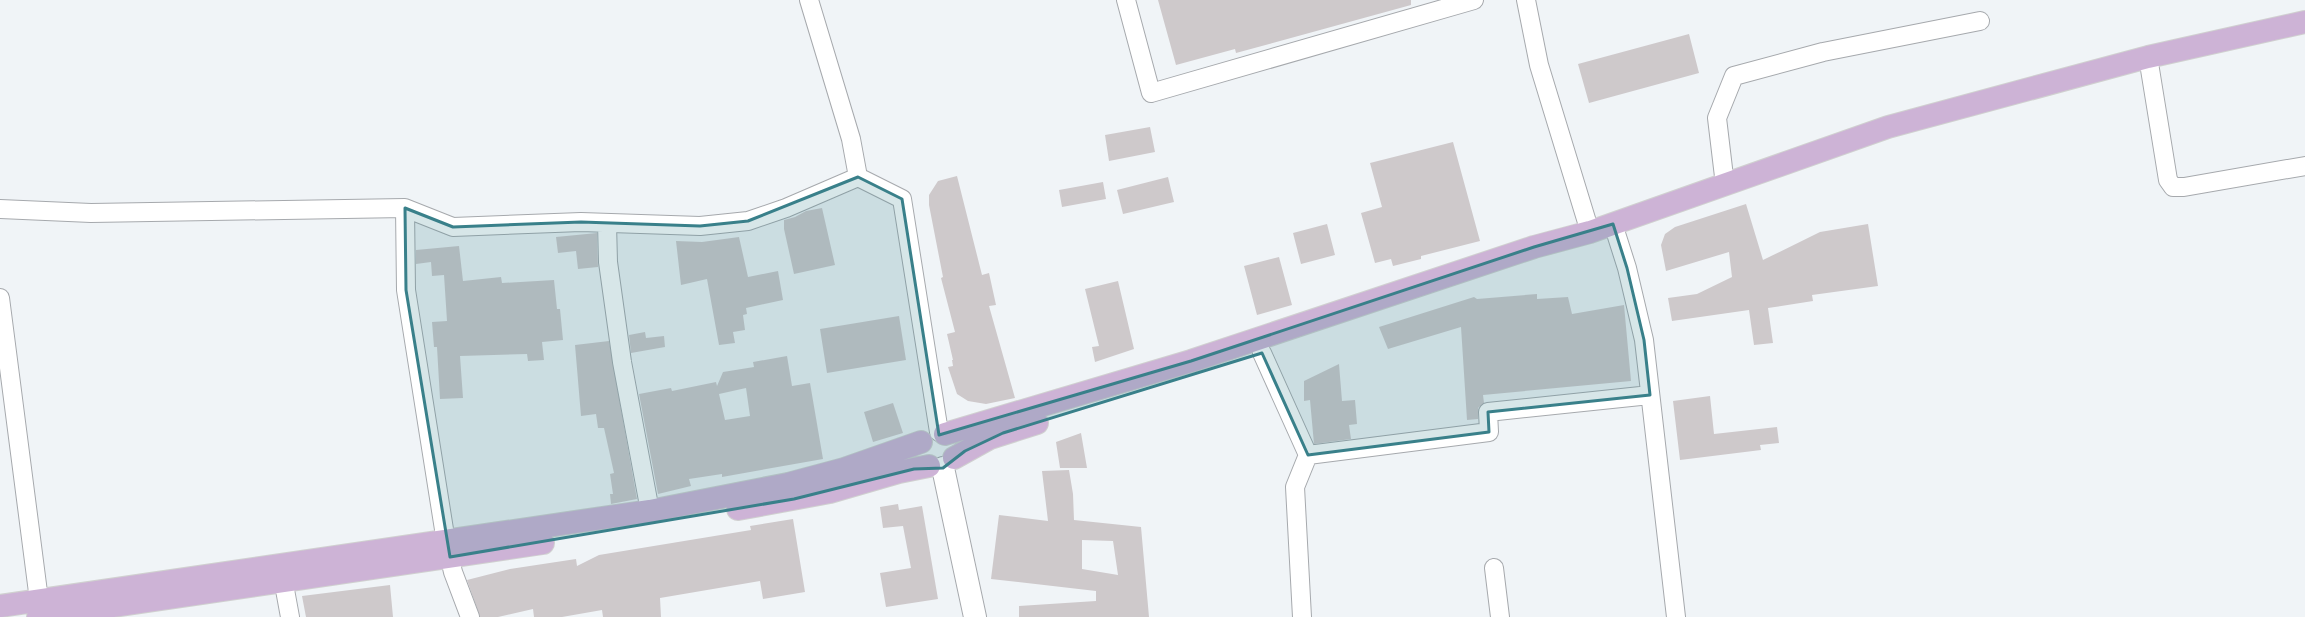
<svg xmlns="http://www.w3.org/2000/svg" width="2305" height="617" viewBox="0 0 2305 617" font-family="'Source Sans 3',sans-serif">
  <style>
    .building { fill: #cec9cb; fill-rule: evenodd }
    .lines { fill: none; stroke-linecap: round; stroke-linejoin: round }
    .street-casing { stroke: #a6a9ad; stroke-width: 20 }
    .secondary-casing { stroke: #a6a9ad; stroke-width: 24 }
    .primary-casing { stroke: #d0d0d0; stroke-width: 24 }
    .street { stroke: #fff; stroke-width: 18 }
    .secondary { stroke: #fff; stroke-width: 22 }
    .primary { stroke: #cdb3d6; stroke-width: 22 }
    .marked { fill: #39808a; fill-opacity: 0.2; stroke: #39808a; stroke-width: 3; stroke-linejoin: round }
  </style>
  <rect width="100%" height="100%" fill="#f0f4f7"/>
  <path class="building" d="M1158,0H1411V5L1236,53L1235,49L1176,65Z
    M1689,34L1699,73L1589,103L1578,64Z
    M1150,127L1155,152L1109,161L1105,135Z
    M1453,142L1480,241L1421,256V259L1393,266L1391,259L1375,263L1361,213L1382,207L1370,163Z
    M957,176L982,275L989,273L996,305L989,306L1015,398L986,404L968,401L957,394L948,367L953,366L952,360H953L947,334L955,332L941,278L943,277L929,205V195L938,181Z
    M1168,177L1174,202L1123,214L1117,190Z
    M1103,182L1106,199L1062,207L1059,190Z
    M1746,204L1763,260L1820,232L1868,224L1878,286L1812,295L1813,301L1768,308L1773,343L1754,345L1749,310L1672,321L1668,298L1697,294L1732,277L1729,252L1666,271L1661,245L1665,234L1675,227Z
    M822,208L835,265L794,274L784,229V220L795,217L806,211Z
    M1327,224L1335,255L1301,264L1293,233Z
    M597,233L598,267L578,269L576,251L558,253L556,237Z
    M739,237L748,277L778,271L783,300L746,308L747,314L743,315L745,330L733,332L735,343L719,345L707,279L681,285L676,241L702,242Z
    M459,246L463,281L501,277L502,283L554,280L557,309H560L563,340L542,342L544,360L528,361L527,354L460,356L463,398L440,399L437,347H434L432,322L447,321L444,275L432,276L431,262L416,264V250Z
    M1279,257L1292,305L1257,315L1244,266Z
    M1118,281L1134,349L1095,362L1092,347L1099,346L1085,289Z
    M1537,294V299L1568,297L1572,314L1624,305L1631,381L1483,395L1484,403L1478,408V419L1467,420L1461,327L1388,349L1379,327L1474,297L1477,299Z
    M899,316L906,360L827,373L820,329Z
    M645,332L646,338L664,336L665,347L631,353L629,335Z
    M609,341L637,499L611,504L610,494H613L610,474L614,473L604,428H598L596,414L581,416L575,345Z
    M787,356L792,386L810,383L823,459L722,477V474L689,479L691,486L658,494L639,394L671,388L672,391L716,382L717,386L723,372L754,367L753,362ZM746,388L750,416L725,420L719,394Z
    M1339,364L1342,401L1355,400L1357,424L1349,425L1351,439L1314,444L1310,400L1304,401V381Z
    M1710,396L1714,434L1777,427L1779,443L1760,445L1761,450L1680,460L1673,401Z
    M893,403L903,433L873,442L864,412Z
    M1081,433L1087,468H1060L1056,442Z
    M1069,470L1073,494L1074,520L1141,527L1149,617H1019V606L1096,601V591L991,579L999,515L1048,521L1042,471ZM1082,540L1113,541L1118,575L1082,569Z
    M898,504L899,510L922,506L938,599L886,607L880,573L911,568L903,526L883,528L880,507Z
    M793,519L805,592L763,599L760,581L660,598L661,617H603L602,610L562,617H534L533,609L498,617H480L467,580L510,569L576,559L577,566L599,555L751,530L750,526Z
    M390,585L393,617H306L302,596Z"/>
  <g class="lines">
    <defs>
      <path id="street" d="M1126,0L1151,93L1474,0
        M1526,0L1539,65L1590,232
        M2148,57L2168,180L2173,187H2184L2305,166
        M858,177L902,199L939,432
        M1725,185L1717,118L1734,76L1823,52L1980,21
        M405,208L406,290L446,542L453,572L470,617
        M0,209L91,213L405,208L453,227L581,222L700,226L748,221L786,208L858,177L851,139L809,0
        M607,223L608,262L622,362L650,511
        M1613,224L1627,268L1644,340L1676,617
        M0,298L39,600
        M1262,353L1308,455L1489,432L1488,412L1650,395
        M281,568L290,617
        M1494,568L1500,617
        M1302,617L1295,487L1308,455"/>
      <path id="secondary" d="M943,468L975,617"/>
      <path id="primary" d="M945,434L1191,361L1534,247L1590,232L1888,127L2148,57L2305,22
        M954,458L990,438L1037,423
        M738,509L830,492L899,472L929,466
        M0,606L650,511L788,484L844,469L921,442
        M38,617L543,543"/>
    </defs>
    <use href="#street" class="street-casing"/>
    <use href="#secondary" class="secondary-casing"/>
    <use href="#primary" class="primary-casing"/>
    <use href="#street" class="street"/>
    <use href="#secondary" class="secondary"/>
    <use href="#primary" class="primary"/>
  </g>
  <path class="marked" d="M858,177L902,199L939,435L1191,361L1534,247L1613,224L1627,268L1644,340L1650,395L1488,412L1489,432L1308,455L1262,353L1003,433L965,451L943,468L914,469L794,499L450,557L406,290L405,208L453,227L581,222L700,226L748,221Z"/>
</svg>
